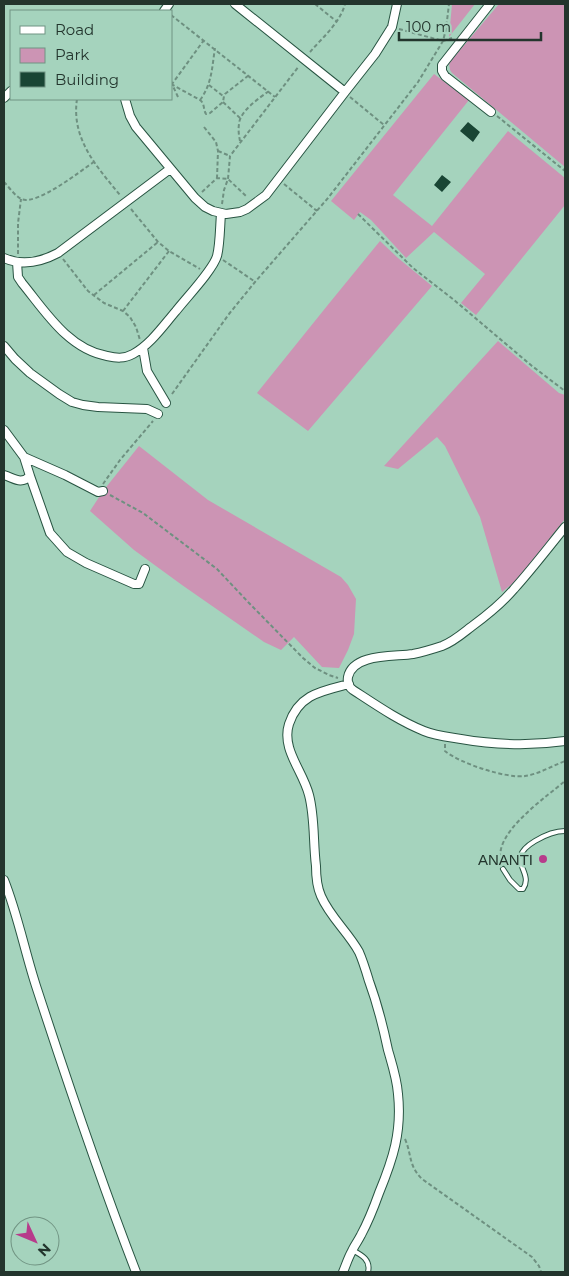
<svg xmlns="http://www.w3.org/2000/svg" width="569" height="1276" viewBox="0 0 569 1276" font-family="Montserrat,sans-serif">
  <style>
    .green { fill: #cc94b4 }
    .building { fill: #194534 }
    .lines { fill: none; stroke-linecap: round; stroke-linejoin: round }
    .service-casing { stroke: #285442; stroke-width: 6 }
    .minor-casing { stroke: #285442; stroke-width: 10 }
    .path { stroke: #6e9080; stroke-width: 2; stroke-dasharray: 4 2.5; stroke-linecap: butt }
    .service { stroke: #fff; stroke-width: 4 }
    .minor { stroke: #fff; stroke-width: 8 }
    .poi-dot { fill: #b73b8b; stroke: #a5d3bd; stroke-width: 2 }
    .labels { text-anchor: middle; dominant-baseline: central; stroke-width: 5; stroke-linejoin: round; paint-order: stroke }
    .poi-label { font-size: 15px; fill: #23352d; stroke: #a5d3bd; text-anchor: end }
  </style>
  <rect width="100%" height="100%" fill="#a5d3bd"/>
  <path class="green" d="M452,4H475L449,37Z
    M499,4H565V167L452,73L450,70L449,63Z
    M434,74L469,100L393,195L432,226L508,131L565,178V205L476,315L461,303L485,274L434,232L406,258L371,220L360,212L354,220L331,201Z
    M380,241L398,258L432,286L308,431L257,393L327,306Z
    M498,341L559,393L565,395V519L517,580L502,592L480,517L445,446L437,437L398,469L384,466Z
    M139,446L208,500L341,577L348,585L356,599L354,634L348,650L339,668L322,667L294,637L281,650L264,642L182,585L134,550L90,511L103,491Z"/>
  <path class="building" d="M468,122L480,132L473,142L460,131Z
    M442,175L451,182L442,192L434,185Z"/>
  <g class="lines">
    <defs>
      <path id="service" d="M503,869L510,880L519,889H523C535,871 503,860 535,841C545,835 554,831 565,831
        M352,1250C362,1255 371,1260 368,1272"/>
      <path id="minor" d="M235,4L345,92
        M490,4L442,65V71L445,76L491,112
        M164,11L169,4
        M4,98L11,91
        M125,99L130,116L136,127L195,198L205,207L213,211L226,214L240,212L247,209L266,195L345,92L375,54L392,27L397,4
        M4,258C22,266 41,262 58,253L170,169
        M17,262L18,277L22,283C45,311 68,349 107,356C116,358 124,359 133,354C151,344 163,326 176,311C186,298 213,270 217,256C220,245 220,225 221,214
        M4,346L15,359L30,373L59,394L72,402L83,405L98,407L147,409L158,414
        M143,348L147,371L166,403
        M4,430L24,457L30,476C21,485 14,478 4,475
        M24,457L65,475L98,492L103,491
        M30,476L50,533L67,552L86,563L134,584H139L145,569
        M565,527C548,548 532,569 514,589C502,603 486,616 471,627C462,634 453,642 442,646C433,649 423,652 413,654C395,657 353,653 348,677C347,683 349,687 353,690C376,705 399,721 424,731C436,736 449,737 461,739C496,745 530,746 565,741
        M4,880C18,915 25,953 37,989C68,1084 100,1179 136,1272
        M343,1272C346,1265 348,1258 352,1251C354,1246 358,1241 361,1235C368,1222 374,1207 379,1193C393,1159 402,1132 398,1094C397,1079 392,1064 388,1050C383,1026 377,1003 369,981C366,971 363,961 359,952C348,932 330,917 321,896C317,887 316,876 316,866C313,842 315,818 309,795C303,771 281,749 289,724C299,694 322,691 349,684"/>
    </defs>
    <use href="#service" class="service-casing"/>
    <use href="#minor" class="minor-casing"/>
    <path class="path" d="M100,4H101
      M315,4L336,21
      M171,15L275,97
      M399,29L443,41L452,38
      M310,52C322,38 340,23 345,4
      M171,84L200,100C205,104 203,109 206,114L210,113L223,102L224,96L225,94L249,75
      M209,85L223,96
      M178,97L172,84L204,40
      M350,97L384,125
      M77,99C71,139 97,167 120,195
      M200,100C212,84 212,67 215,48
      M223,102L240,118
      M497,116L565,171
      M204,127L216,142L218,151L217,178
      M240,141C239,136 238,130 239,124C240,111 258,99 269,91
      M218,151L230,156
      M4,182C9,187 14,195 21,199C37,206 80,171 94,162
      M284,184L317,211
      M202,192L217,178L228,179L247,197
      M222,204L224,190L228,179L230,156L299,66
      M131,209L158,242L169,251L200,269
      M358,214L413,268L454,300L532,366L565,391
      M18,254V223L21,199
      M63,259L88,291L104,303L123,311L130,317L136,327L140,340
      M223,260L254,281
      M94,295L158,242
      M123,311L169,251
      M172,394L229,314L255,282L328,198L418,82L443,41L446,29L449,4
      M103,484L120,460L153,421
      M110,495L143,513L217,569L249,603L303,658L315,668L329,675L338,678
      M445,744V751C459,763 507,779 525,776C539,774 552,766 565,761
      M501,864C500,859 500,854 501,849C507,824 546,797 565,781
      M405,1139C412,1155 408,1165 422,1179L532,1257L539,1266L541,1272"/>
    <use href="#service" class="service"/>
    <use href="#minor" class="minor"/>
  </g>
  <circle class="poi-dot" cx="543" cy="859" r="5"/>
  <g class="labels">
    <g class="poi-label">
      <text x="533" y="859">ΑΝΑΝΤΙ</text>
    </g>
  </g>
  <rect width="569" height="1276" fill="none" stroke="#23352d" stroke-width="10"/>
  <rect x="10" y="10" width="162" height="90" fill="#a5d3bd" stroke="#719483"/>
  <rect x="20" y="26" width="25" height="8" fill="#ffffff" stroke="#719483"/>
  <text x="55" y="35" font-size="15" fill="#23352d">Road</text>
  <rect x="20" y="48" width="25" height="15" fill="#cc94b4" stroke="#719483"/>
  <text x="55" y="60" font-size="15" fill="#23352d">Park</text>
  <rect x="20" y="72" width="25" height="15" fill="#194534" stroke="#719483"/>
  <text x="55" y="85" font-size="15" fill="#23352d">Building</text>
  <g transform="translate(35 1241) rotate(134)"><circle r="24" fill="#a5d3bd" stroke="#719483"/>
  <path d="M0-4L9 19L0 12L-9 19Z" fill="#b73b8b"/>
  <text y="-8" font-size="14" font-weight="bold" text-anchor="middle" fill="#23352d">N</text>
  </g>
  <path d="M399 32v8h142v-8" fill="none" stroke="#23352d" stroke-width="2.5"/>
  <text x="406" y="32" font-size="15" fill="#23352d" stroke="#a5d3bd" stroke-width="4" paint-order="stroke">100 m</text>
</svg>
